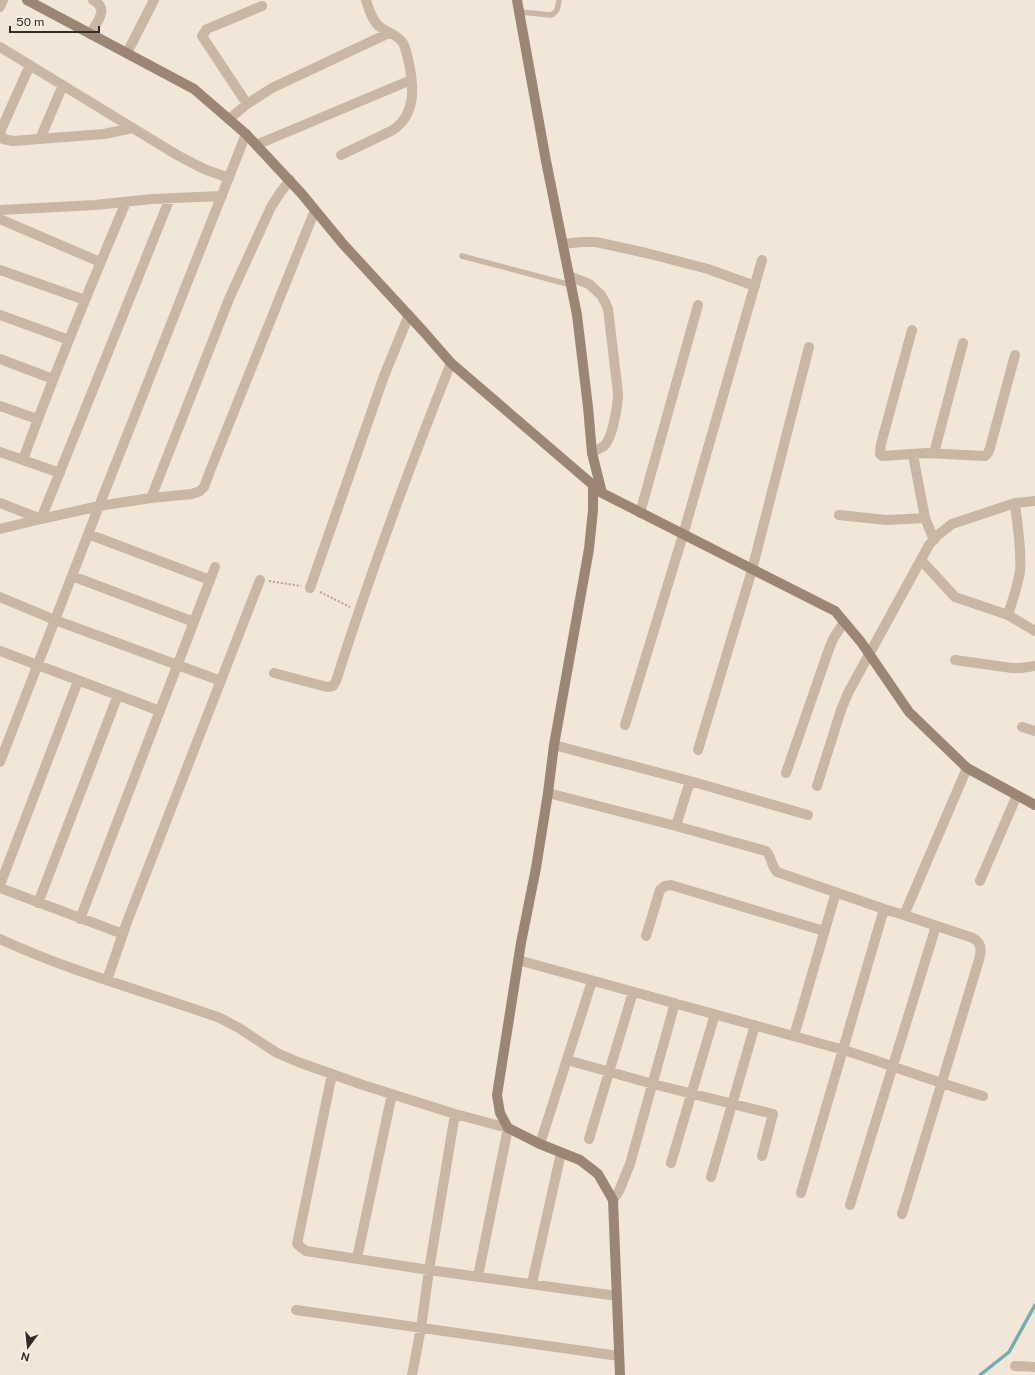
<svg xmlns="http://www.w3.org/2000/svg" width="1035" height="1375" viewBox="0 0 1035 1375" font-family="'Public Sans',sans-serif">
  <style>
    .lines { fill: none; stroke-linecap: round; stroke-linejoin: round }
    .stream { stroke: #76acaf; stroke-width: 3.5 }
    .path { stroke: #b6a08e; stroke-width: 2; stroke-dasharray: 2 2; stroke-linecap: butt }
    .lane { stroke: #cab6a4; stroke-width: 5.5 }
    .street { stroke: #cab6a4; stroke-width: 10 }
    .secondary { stroke: #9d8575; stroke-width: 10 }
  </style>
  <rect width="100%" height="100%" fill="#f2e6d8"/>
  <g class="lines">
    <path class="stream" d="M980,1375L1009,1352L1035,1305"/>
    <path class="path" d="M269,581L301,586
      M320,592L350,607"/>
    <path class="lane" d="M520,12L551,15C558,12 558,7 559,0
      M462,256L571,285"/>
    <path class="street" d="M0,7L3,0
      M90,34C97,22 110,9 93,0
      M0,47L177,155L204,169L229,178
      M127,53L154,0
      M30,65L1,130V135L3,139L13,141L104,134L133,128
      M247,104L202,36L207,29L262,6
      M229,119L247,104L272,88L389,33
      M40,139L63,85
      M256,145L411,80
      M341,155L393,130C416,114 414,88 409,63C407,56 406,48 403,43C398,35 387,32 380,27C372,21 369,9 366,0
      M0,210L95,205L152,199L222,196
      M0,219L100,262
      M563,244L581,242H596L646,253L708,269L755,286
      M0,270L85,300
      M569,276L589,284L601,295L605,302L608,309L618,393C618,404 613,436 605,445C602,448 596,450 592,453
      M0,315L69,340
      M912,330L881,444L880,454L882,456L926,453L985,456L988,453L990,448L1015,355
      M0,359L53,379
      M0,406L37,419
      M0,452L60,473
      M934,453L963,343
      M913,455L925,518L934,540
      M23,460C54,373 90,287 126,202
      M151,498L229,299L271,207L280,193L290,180
      M0,503L41,519L99,506L151,498L192,494L200,491L204,487L210,471L315,210
      M640,513L698,305
      M839,515L886,520L925,518
      M0,529L41,519L170,198
      M88,534L210,580
      M921,560L955,597L1008,615L1035,631
      M72,576L194,622
      M310,588L384,376L409,315
      M0,597L55,620L221,681
      M1008,615C1012,601 1018,586 1020,571C1022,549 1017,525 1015,503
      M0,651L160,711
      M955,660L1012,668H1021L1035,666
      M274,673L327,687L333,686L336,681C370,574 409,468 451,363
      M625,725L683,535L762,260
      M1022,727L1035,731
      M554,745L690,781L808,815
      M698,750L752,570L809,347
      M0,762L99,506L246,134
      M786,773L829,649L833,639L844,622
      M817,786L841,710L848,693L929,545L938,535L952,524L1015,503L1035,501
      M548,793L676,826L766,851C772,857 771,866 777,872L884,909
      M676,826L690,781
      M980,881L1017,795
      M0,885L78,681
      M0,888L123,934
      M38,903L118,695
      M80,919L215,567
      M646,936L660,890L665,886L671,885L824,931
      M0,939C71,972 147,992 220,1018L239,1028L277,1053L298,1062L363,1085L455,1114L508,1128L478,1276
      M518,960L844,1050C890,1065 936,1082 983,1096
      M107,980L127,922L260,580
      M794,1036L836,892
      M567,1060L653,1084L773,1114L762,1156
      M332,1074L297,1244L306,1251L429,1270L617,1296
      M589,1139L633,992
      M540,1144L592,981
      M671,1163L715,1014
      M711,1177L755,1025
      M801,1193L884,909L904,915L967,768
      M613,1200L619,1191L630,1164L675,1003
      M850,1205L936,926
      M902,1214L975,973C978,961 987,945 973,938L904,915
      M357,1258L392,1094
      M532,1283L561,1153
      M296,1310L619,1356
      M1015,1366L1035,1367
      M412,1375L421,1328L429,1270L455,1114"/>
    <path class="secondary" d="M27,0L194,89L246,134L301,193L343,244L424,332L451,363L593,485L602,493L835,611L861,642L909,712L967,768L1035,805
      M517,0L546,161L577,315L588,407L592,453L602,493
      M593,485V510L589,549L554,745L548,793L536,868L521,943L497,1095L500,1113L508,1128L540,1144L580,1160L598,1174L613,1200L620,1375"/>
  </g>
  <g transform="translate(28 1347) rotate(195)" stroke="#f9f0e4" stroke-width="3" paint-order="stroke">
  <path d="M0-3L7 15L0 10L-7 15Z" fill="#352b26"/>
  <text y="-6" font-size="11" font-weight="bold" text-anchor="middle" fill="#352b26">N</text>
  </g>
  <path d="M10 26v6h89v-6" fill="none" stroke="#352b26" stroke-width="2"/>
  <text x="16" y="26" font-size="12" fill="#352b26" stroke="#f9f0e4" stroke-width="3" paint-order="stroke">50 m</text>
</svg>
